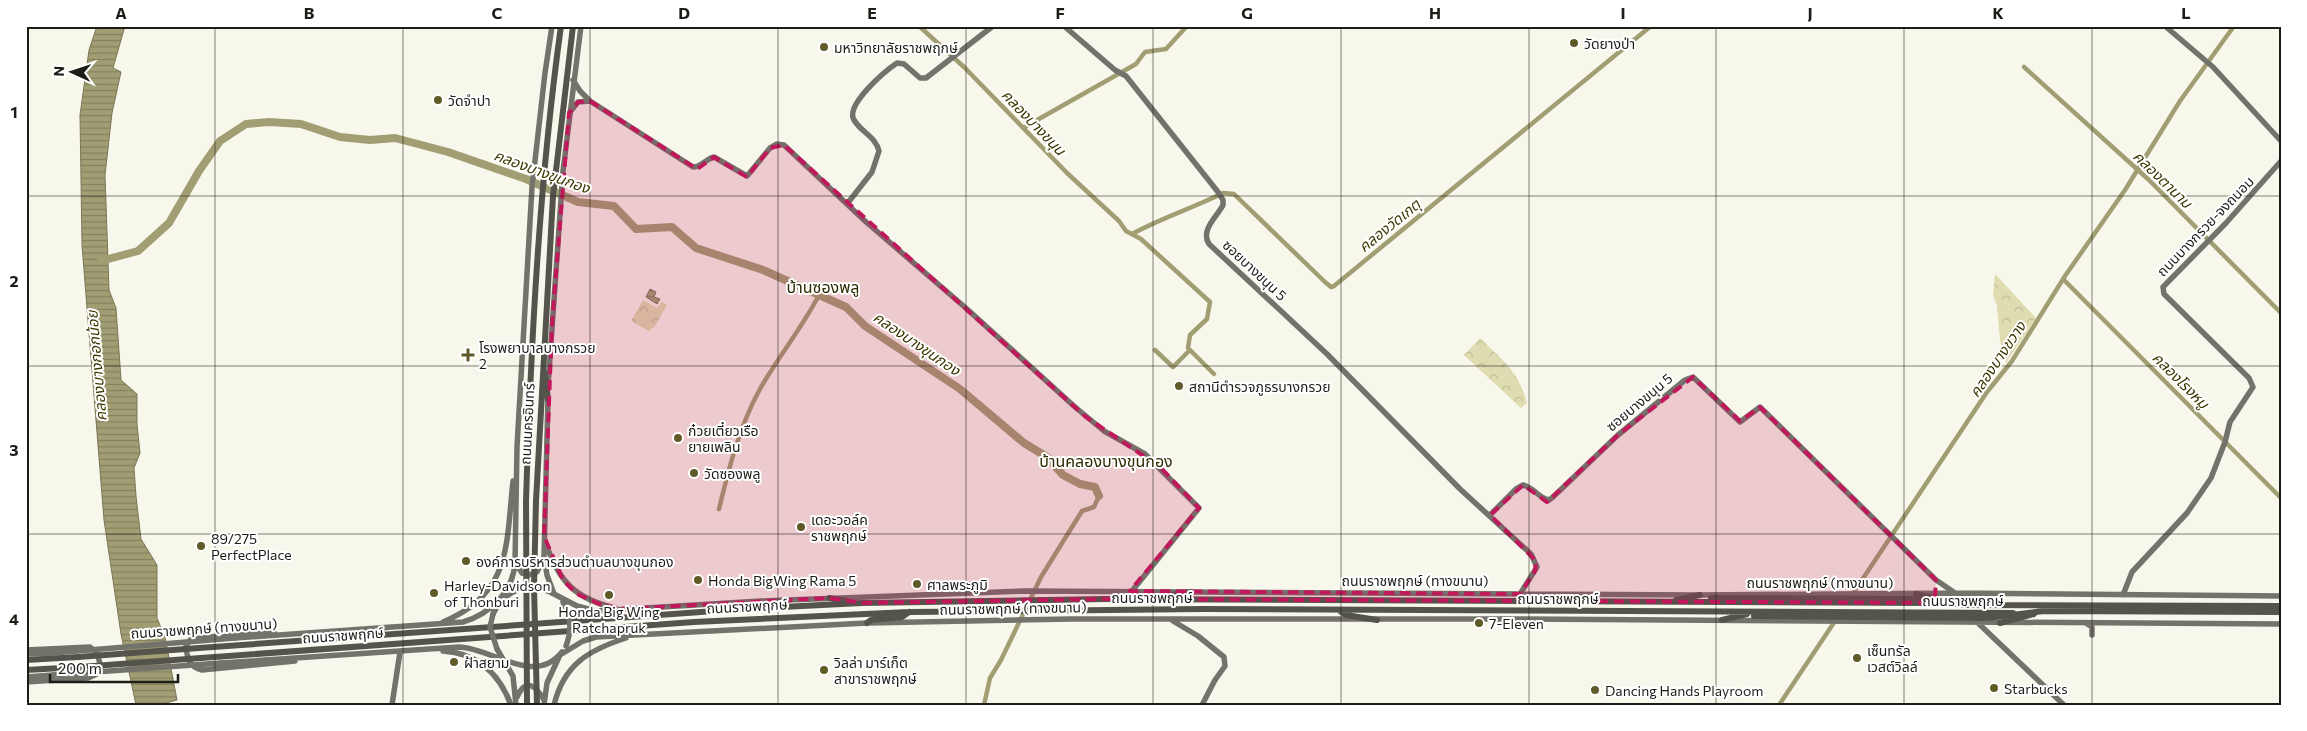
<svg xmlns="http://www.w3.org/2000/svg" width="2307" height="731" viewBox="0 0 2307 731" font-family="Commissioner,'Noto Sans Thai',sans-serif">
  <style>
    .park { fill: url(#park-crowns) }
    .water { fill: url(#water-rules); stroke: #7a7758 }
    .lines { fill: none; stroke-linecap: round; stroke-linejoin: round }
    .canal { stroke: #a29e74; stroke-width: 4.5 }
    .river { stroke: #a29e74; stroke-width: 8 }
    .secondary { stroke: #73726b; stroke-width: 5.5 }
    .primary { stroke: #55544c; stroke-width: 6 }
    .secondary-bridge { stroke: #73726b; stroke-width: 5.5 }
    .primary-bridge { stroke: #55544c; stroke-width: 6 }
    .marked { fill: #c2185b; fill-opacity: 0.2; stroke: #c2185b; stroke-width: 4; stroke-dasharray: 10 6; stroke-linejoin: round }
    .grid { fill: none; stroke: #1d1d18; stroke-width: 1; stroke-opacity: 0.55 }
    .poi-dot { fill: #5f5a27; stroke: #fff; stroke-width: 2 }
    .labels { text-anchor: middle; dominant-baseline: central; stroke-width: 4; stroke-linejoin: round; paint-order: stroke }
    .poi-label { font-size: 14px; fill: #1d1d18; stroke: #fff; text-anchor: start }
    .street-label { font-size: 14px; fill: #1d1d18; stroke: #fff }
    .water-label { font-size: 15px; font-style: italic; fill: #3d3800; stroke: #fff }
    .quarter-label { font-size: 16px; fill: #2f2b00; stroke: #fff }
    .neatline { fill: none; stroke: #1d1d18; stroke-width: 2 }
    .grid-label { font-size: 16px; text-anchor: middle; font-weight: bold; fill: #1d1d18 }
  </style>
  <defs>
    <pattern id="park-crowns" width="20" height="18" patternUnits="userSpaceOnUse" patternTransform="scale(1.25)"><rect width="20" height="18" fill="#dfdcb2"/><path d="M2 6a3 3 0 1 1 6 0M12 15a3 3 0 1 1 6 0" fill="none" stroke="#bfbc98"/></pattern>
    <pattern id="water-rules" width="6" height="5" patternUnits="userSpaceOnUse" patternTransform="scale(1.25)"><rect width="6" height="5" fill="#a29e74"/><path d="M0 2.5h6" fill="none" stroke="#83805e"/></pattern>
  </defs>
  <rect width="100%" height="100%" fill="#f8f7eb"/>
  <path class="park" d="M1995,274L2036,318L2006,363L2000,340L1997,306L1993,295Z
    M643,300L657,308L662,302L667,305L655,326L649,331L631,321Z
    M1480,338C1503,361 1518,370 1527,403L1521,408L1464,355Z"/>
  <path class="water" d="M97,26H125L113,68L121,72L112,113L105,175L109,290L116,308L121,380L137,394V424L140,453L134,468L136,496L141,539L157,565V618L165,637L177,700L166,703V705H136L121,634L104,520L82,245L80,115L89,50Z
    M650,289L656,292L654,297L660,299L657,304L646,297Z"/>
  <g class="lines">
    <path class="canal" d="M919,26L965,68L1067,173L1119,221L1126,231L1141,239L1210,302L1207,319L1190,335L1188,348L1214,374
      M2024,67L2149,180L2281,313
      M1023,128L1136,64L1145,52L1166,49L1187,26
      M1132,234C1161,218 1193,208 1223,193L1234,194L1325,282L1331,287L1334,286L1651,26
      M2063,279L2281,498
      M1155,350L1173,367L1190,350
      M719,509C729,468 739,427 760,389C778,357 802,328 819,295
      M1852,595L1987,392L2012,361L2065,276L2125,190L2180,101L2234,26
      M984,705L990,678L1001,660L1041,577L1082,511L1094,507L1099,496
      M1779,705L1835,621"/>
    <path class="river" d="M101,261L138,251L169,223L199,171L220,141L246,124L269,122L301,124L340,137L370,140L395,138L448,152L526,179L578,202L614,206L636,229L672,227L696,248L763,270L846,307L865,326L960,389L1024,443L1047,457L1063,475L1080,484L1095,487L1099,496"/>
    <path class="secondary" d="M1064,26L1115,70L1126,76L1218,192L1223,200V205C1217,217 1200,230 1209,244L1327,354L1460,489L1531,554L1537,567L1520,594
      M2165,26L2213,67L2281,141
      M573,80L580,91L590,101L693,167C701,167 706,159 714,157L747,176L770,148L777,144L784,145L865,221L967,309L1075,407L1104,431L1145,454L1199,508L1132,591
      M570,112L578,102L590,101
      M847,204L872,172L879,151C876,137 861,132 854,120C845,105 885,71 897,63L904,64L920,78H926L993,26
      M548,386L563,171L581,26
      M548,397L544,557L547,575L554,594
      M1490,515L1516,489L1523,485C1534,487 1538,498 1549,500L1553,497L1618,435L1685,380L1693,377L1740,422L1760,407L1936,580L1955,593
      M546,544C559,582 576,599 615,608
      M515,563L522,573L529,575L537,572L544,557
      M554,594L577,606L596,611L761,601L1025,591L1700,595L1955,593L2281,596
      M2123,595L2132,572L2187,513L2211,478L2225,442L2230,422L2253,387L2249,378L2164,294L2163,287L2226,223L2281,161
      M493,614C505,589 529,581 554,594
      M1173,621L1198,636L1224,657L1225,666L1215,680L1202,705
      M443,622C512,594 506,544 513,481
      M1978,623L2064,705
      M2087,624L2092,627V635
      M274,632L196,638L190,640L186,646C187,658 189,667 202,670L295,661
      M235,638L463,622C490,614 513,592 515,563L517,447L532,187L545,73L552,26
      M497,649L513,676L516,705
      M26,650L90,647L97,653L101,667L97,674L88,678L26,682
      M443,651C477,653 499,673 511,705
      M26,654L53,653
      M560,655L583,641L596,637L867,623L1070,619H1519L2281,624
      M221,663L459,647C493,648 534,687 562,652
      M26,677L53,675
      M517,697C526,677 536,686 544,700
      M392,705L400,652
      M544,705L547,683L559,657
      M554,705C564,664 589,650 626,638"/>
    <path class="primary" d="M545,373L548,400
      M526,501C531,342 539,184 561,26
      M536,501L553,196L573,26
      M1916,594L1936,599
      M1166,596L1192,592
      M829,598L847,601
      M1676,600L1700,595
      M1340,611L1346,615L1377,620
      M1722,620L1747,614
      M867,623L871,620L902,617L909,612
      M2000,623L2034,614
      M199,648L743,609L862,603L1106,599L1931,603
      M201,658L694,622L909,612L1202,609L2013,613
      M26,660L78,657
      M26,670L80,667"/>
    <path class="secondary-bridge" d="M563,602C571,618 572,630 566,646
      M493,614L490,627L497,649
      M53,653L235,638
      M53,675L221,663"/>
    <path class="primary-bridge" d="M526,501L527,705
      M536,501L534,587L537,705
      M1711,598L1919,599L1967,605L2281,606
      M1754,616L1987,618L2044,611L2281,612
      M78,657L199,648
      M80,667L201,658"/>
  </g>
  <path class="marked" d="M590,101L697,169L714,157L747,177L770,148L784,145L1086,417L1160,467L1199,508L1130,591L1520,594L1535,571L1536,561L1490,515L1523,485L1547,502L1618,435L1693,377L1740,421L1760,407L1936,580L1935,598L1958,603L1106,599L862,603L829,598L620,609L599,604L577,594L563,580L544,536L552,323L569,113L578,102Z"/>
  <path class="grid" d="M215,26V705M403,26V705M590,26V705M778,26V705M966,26V705M1153,26V705M1341,26V705M1529,26V705M1716,26V705M1904,26V705M2092,26V705M26,196H2281M26,366H2281M26,534H2281"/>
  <g class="poi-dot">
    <circle cx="1574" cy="43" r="5"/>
    <circle cx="824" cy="47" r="5"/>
    <circle cx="438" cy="100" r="5"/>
    <path d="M465.5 347.5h5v5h5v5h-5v5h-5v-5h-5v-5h5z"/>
    <circle cx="1179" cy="386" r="5"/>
    <circle cx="678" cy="438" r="5"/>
    <circle cx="694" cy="473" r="5"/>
    <circle cx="801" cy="527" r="5"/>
    <circle cx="201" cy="546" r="5"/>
    <circle cx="466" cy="561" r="5"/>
    <circle cx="698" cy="580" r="5"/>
    <circle cx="917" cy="584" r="5"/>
    <circle cx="434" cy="593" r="5"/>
    <circle cx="609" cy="595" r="5"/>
    <circle cx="1479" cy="623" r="5"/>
    <circle cx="1857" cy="658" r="5"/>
    <circle cx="454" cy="662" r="5"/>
    <circle cx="824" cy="670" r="5"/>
    <circle cx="1994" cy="688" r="5"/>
    <circle cx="1595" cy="690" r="5"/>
  </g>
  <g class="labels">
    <g class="poi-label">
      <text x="1584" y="43">วัดยางป่า</text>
      <text x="834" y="47">มหาวิทยาลัยราชพฤกษ์</text>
      <text x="448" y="100">วัดจําปา</text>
      <text x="479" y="347">โรงพยาบาลบางกรวย<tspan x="479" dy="16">2</tspan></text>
      <text x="1189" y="386">สถานีตำรวจภูธรบางกรวย</text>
      <text x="688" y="430">ก๋วยเตี๋ยวเรือ<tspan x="688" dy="16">ยายเพลิน</tspan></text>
      <text x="704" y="473">วัดซองพลู</text>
      <text x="811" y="519">เดอะวอล์ค<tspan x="811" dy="16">ราชพฤกษ์</tspan></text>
      <text x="211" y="538">89/275<tspan x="211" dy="16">PerfectPlace</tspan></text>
      <text x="476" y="561">องค์การบริหารส่วนตำบลบางขุนกอง</text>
      <text x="708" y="580">Honda BigWing Rama 5</text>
      <text x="927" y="584">ศาลพระภูมิ</text>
      <text x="444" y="585">Harley-Davidson<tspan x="444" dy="16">of Thonburi</tspan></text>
      <text x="609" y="611" text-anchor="middle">Honda Big Wing<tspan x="609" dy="16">Ratchapruk</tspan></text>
      <text x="1489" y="623">7-Eleven</text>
      <text x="1867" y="650">เซ็นทรัล<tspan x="1867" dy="16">เวสต์วิลล์</tspan></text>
      <text x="464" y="662">ฝ้าสยาม</text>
      <text x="834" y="662">วิลล่า มาร์เก็ต<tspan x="834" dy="16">สาขาราชพฤกษ์</tspan></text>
      <text x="2004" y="688">Starbucks</text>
      <text x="1605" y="690">Dancing Hands Playroom</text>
    </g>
    <g class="street-label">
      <text transform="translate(2205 226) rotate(-46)">ถนนบางกรวย-จงถนอม</text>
      <text transform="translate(1255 270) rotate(43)">ซอยบางขนุน 5</text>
      <text transform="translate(1639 402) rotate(-40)">ซอยบางขนุน 5</text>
      <text transform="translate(527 424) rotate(-87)">ถนนนครอินทร์</text>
      <text x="1415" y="580">ถนนราชพฤกษ์ (ทางขนาน)</text>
      <text x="1820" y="582">ถนนราชพฤกษ์ (ทางขนาน)</text>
      <text x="1152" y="597">ถนนราชพฤกษ์</text>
      <text x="1558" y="598">ถนนราชพฤกษ์</text>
      <text x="1963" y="600">ถนนราชพฤกษ์</text>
      <text transform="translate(747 606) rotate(-3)">ถนนราชพฤกษ์</text>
      <text transform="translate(1013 608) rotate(-1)">ถนนราชพฤกษ์ (ทางขนาน)</text>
      <text transform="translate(204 628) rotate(-4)">ถนนราชพฤกษ์ (ทางขนาน)</text>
      <text transform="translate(343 635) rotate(-4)">ถนนราชพฤกษ์</text>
    </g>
    <g class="water-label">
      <text transform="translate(1034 122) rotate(46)">คลองบางขนุน</text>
      <text transform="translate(542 171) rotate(20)">คลองบางขุนกอง</text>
      <text transform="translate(2163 179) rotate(44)">คลองตานาม</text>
      <text transform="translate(1389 225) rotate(-39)">คลองวัดเกตุ</text>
      <text transform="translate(917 343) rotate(34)">คลองบางขุนกอง</text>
      <text transform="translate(1997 359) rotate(-56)">คลองบางขวาง</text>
      <text transform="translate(96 366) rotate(-95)">คลองบางกอกน้อย</text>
      <text transform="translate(2181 380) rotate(45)">คลองโรงหมู</text>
    </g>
    <g class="quarter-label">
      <text x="823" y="286">บ้านซองพลู</text>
      <text x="1106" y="460">บ้านคลองบางขุนกอง</text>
    </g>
  </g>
  <rect width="2307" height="731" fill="none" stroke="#ffffff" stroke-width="55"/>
  <g transform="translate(72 72) rotate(273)" stroke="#ffffff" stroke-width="4" paint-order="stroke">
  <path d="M0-4L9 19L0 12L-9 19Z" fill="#1d1d18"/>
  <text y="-8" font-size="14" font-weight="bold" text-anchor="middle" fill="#1d1d18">N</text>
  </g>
  <path d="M50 674v8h128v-8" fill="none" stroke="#1d1d18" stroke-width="2.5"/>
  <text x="58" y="674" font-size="15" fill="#1d1d18" stroke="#ffffff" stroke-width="4" paint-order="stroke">200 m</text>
  <rect x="28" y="28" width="2252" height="676" class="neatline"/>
  <g class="grid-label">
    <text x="121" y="19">A</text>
    <text x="309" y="19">B</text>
    <text x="497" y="19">C</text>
    <text x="684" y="19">D</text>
    <text x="872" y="19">E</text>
    <text x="1060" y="19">F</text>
    <text x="1247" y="19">G</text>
    <text x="1435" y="19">H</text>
    <text x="1623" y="19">I</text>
    <text x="1810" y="19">J</text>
    <text x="1998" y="19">K</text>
    <text x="2186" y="19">L</text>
    <text x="14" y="118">1</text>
    <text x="14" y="287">2</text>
    <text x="14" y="456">3</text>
    <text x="14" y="625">4</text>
  </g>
</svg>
